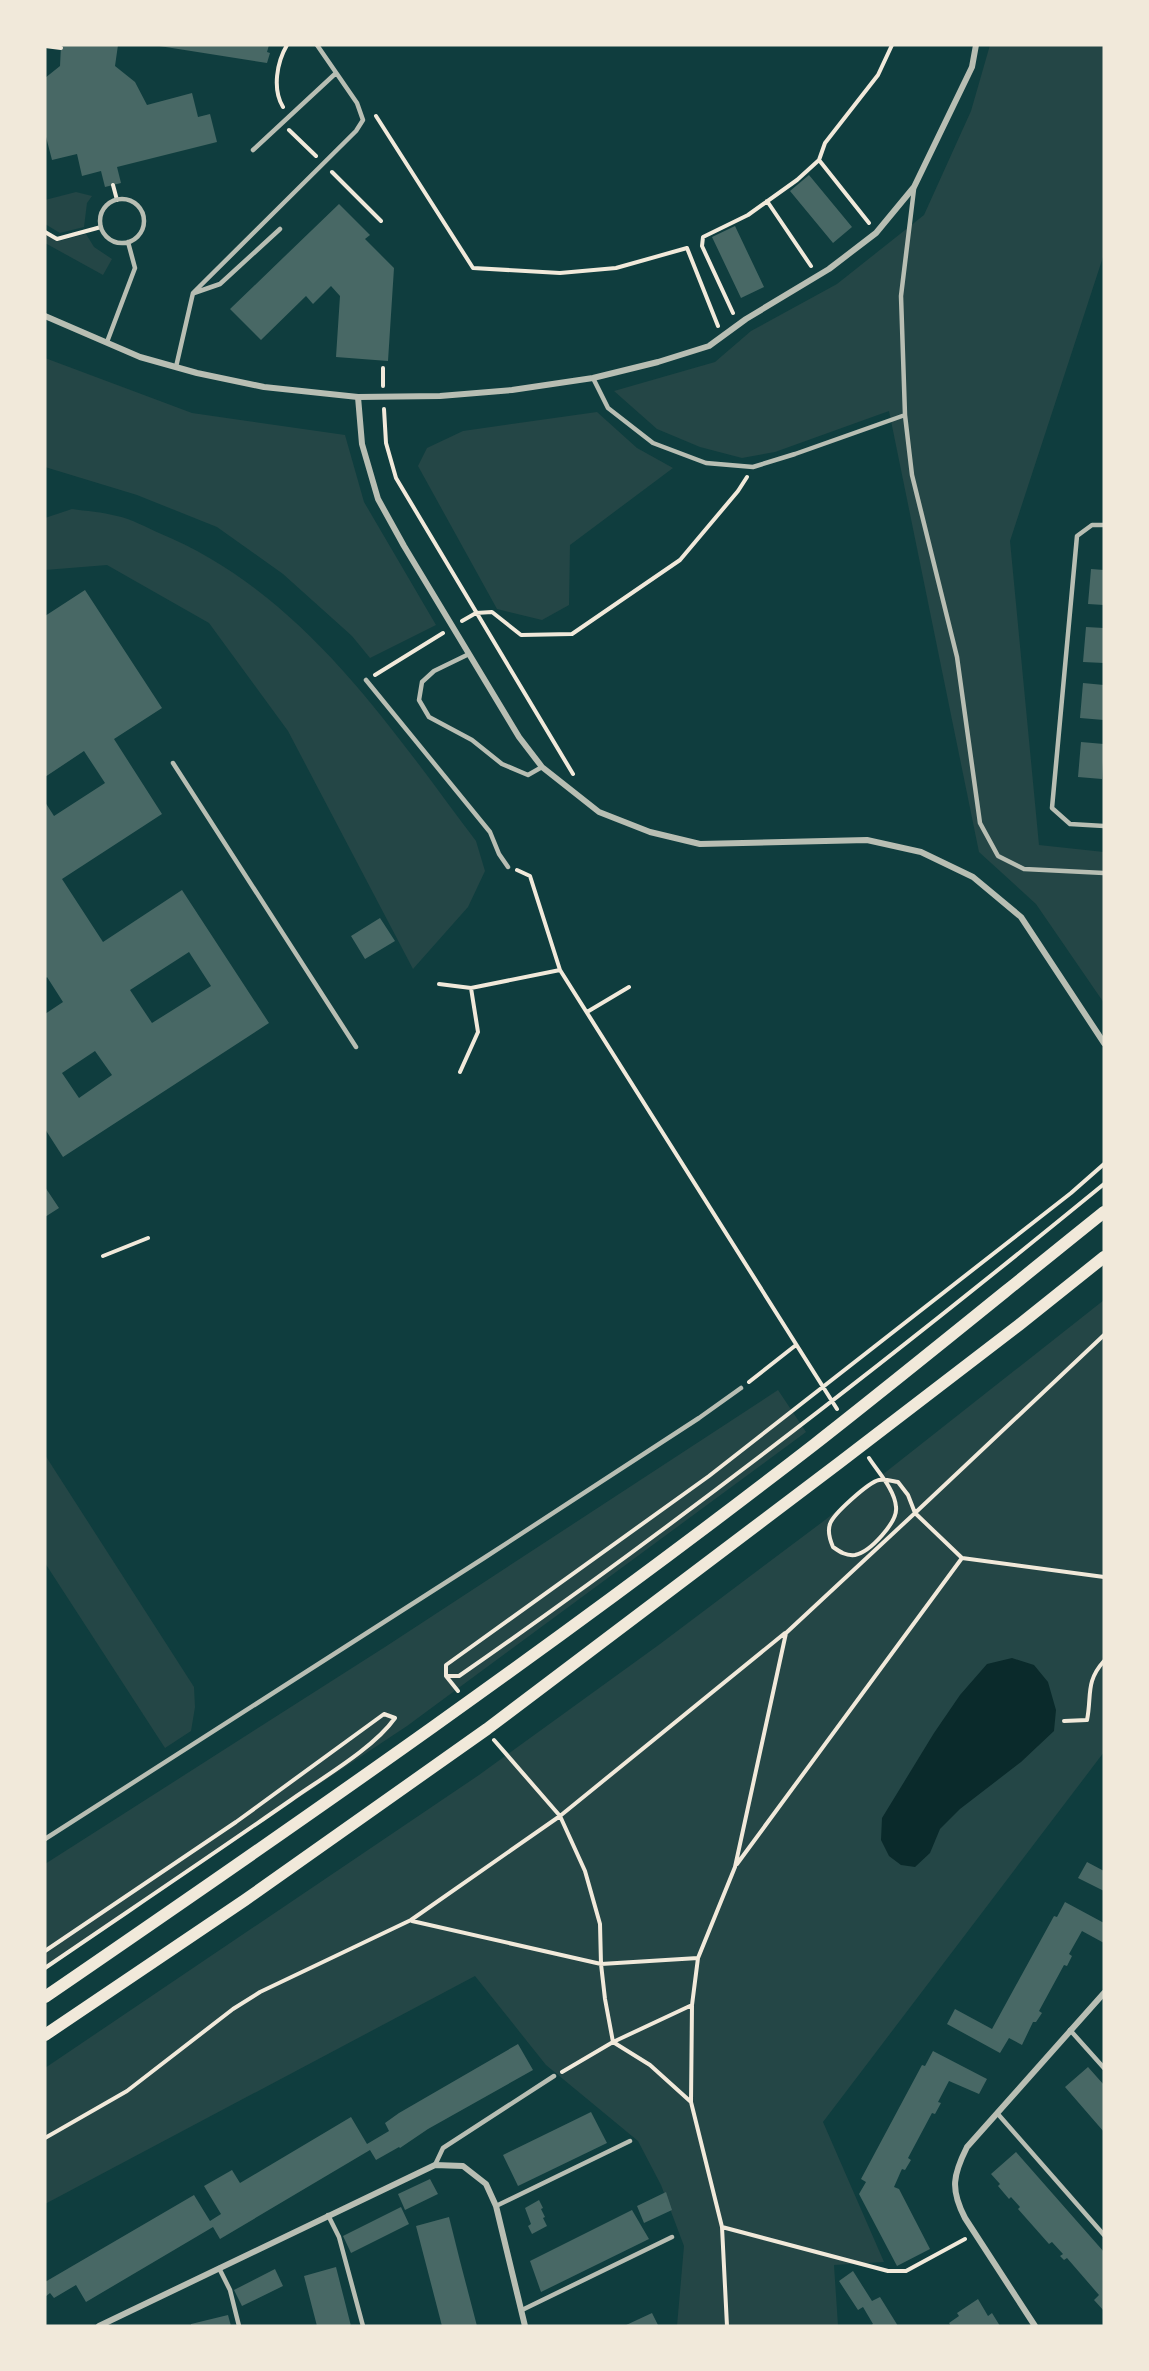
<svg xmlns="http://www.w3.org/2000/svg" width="1149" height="2371" viewBox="0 0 1149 2371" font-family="Literata,serif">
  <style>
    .green { fill: #244646 }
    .water { fill: #0a2a2b }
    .building { fill: #486865; fill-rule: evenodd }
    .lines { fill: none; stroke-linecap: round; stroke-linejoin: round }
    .path { stroke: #f1e9da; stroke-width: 4 }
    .service { stroke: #b8beb3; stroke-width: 4.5 }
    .minor { stroke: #b8beb3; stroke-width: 6 }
    .secondary { stroke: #f1e9da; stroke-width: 12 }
  </style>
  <rect width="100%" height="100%" fill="#0f3d3e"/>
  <path class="green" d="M990,45H1104V254L1010,541L1039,845L1104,852V1003L1036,904L979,852L889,411L775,452L742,458L700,447L657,429L614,391L715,362L751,331L837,284L924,215L971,111Z
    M76,192L92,196L87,203L84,227L60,233L45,224V200Z
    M45,233L59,241L86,234L94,247L112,259L103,275L45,243Z
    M45,358L192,413L345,435L364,502L436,625L370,658L352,636L283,574L217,527L137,495L45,467Z
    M597,412L637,448L673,468L570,545L569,605L542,620L497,609L418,466L427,448L463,431Z
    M72,509C86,511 102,512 117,516C131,519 146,527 159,533C302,592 387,723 476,841L485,871L468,907L413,969L288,731L209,623L107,565L45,570V518Z
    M1104,1300V1752L823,2122L884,2262L834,2265L838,2326H677L684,2246L661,2185L638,2141L546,2065L475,1976L45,2204V2068L479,1775L660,1644L825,1520Z
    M778,1390L806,1432L407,1726L45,1966V1864L385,1647Z
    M45,1455L194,1687L195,1707L191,1731L165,1748L45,1563Z"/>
  <path class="water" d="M1012,1658L1034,1665L1048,1682L1056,1710L1054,1731L1021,1762L960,1809L940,1829L930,1853L915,1867L901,1865L889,1856L881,1840L882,1818L934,1733L960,1695L987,1664Z"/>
  <path class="building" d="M61,45H118L115,66L135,82L147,105L192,93L198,117L210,114L217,142L117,167L121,183L105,187L101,171L82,176L77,154L52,160L45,133V78L60,66Z
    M153,45H269L267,52L270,53L267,63Z
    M809,175L852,227L833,243L790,191Z
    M339,204L370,235L365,239L394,268L388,361L336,357L340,296L331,286L313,304L306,296L261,340L230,309Z
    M735,226L764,287L741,298L712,237Z
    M1091,569L1104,570V605L1088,604Z
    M85,590L162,708L114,739L162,814L62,879L103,942L182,890L269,1023L63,1157L45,1129V1014L63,1002L47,977L45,979V802L54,816L105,783L84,751L45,777V616ZM189,952L211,986L152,1023L130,990ZM95,1051L112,1075L79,1098L62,1073Z
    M1086,627L1104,628V663L1083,662Z
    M1083,683L1104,685V720L1080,718Z
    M1081,742L1104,744L1102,779L1078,777Z
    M380,918L395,941L365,959L351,936Z
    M45,1187L59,1208L45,1217Z
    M1087,1862L1104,1871V1891L1078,1878Z
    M1065,1902L1104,1923V1943L1082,1931L1069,1954L1072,1956L1067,1966L1064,1965L1039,2011L1042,2013L1036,2022H1033L1022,2045L1009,2038L1000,2053L947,2024L955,2009L992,2029L1054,1916L1057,1917Z
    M518,2044L533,2070L428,2129L400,2148L399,2147L376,2160L370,2150L220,2239L213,2227L86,2302L76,2285L54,2298L50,2293L45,2297V2282L194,2195L210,2221L221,2214L204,2186L232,2170L240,2183L351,2117L367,2144L389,2131L385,2123L399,2113Z
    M933,2051L987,2079L979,2094L949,2081L938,2102L941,2103L935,2114L932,2113L908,2158L911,2160L905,2170L902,2169L901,2171L894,2187L899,2189L930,2249L897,2266L859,2194L866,2182L861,2179L922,2065L925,2066Z
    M1088,2067L1104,2085V2132L1065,2087Z
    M591,2112L607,2143L518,2186L503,2155Z
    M1016,2152L1104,2252V2311L1094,2300L1099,2295L1067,2258L1064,2260L1060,2256L1063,2254L1052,2242L1049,2244L1018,2209L1020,2207L1011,2197L1009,2199L998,2186L1000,2184L991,2174Z
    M430,2179L438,2194L405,2210L398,2194Z
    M666,2192L672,2210L644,2223L637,2206Z
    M539,2200L543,2208L541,2209L545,2217L543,2218L547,2226L532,2234L528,2226L531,2224L525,2208Z
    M401,2207L409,2224L351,2253L343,2236Z
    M632,2210L649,2239L541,2292L530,2261Z
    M449,2217L460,2261L477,2326H442L416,2226Z
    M336,2267L351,2326H317L304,2276Z
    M275,2269L283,2286L242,2306L234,2290Z
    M853,2271L872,2301L880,2297L898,2326H870L873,2324L863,2307L858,2310L839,2281Z
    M978,2299L988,2316L992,2313L1000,2326H951L949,2323L959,2316L957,2313Z
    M652,2313L658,2325L655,2326H624Z
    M228,2315L231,2326L191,2325V2324Z"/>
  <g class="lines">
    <path class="path" d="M45,46L61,48
      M283,107C272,89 277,62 287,45
      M376,116L473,268L560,273L616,268L687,248L718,326
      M289,130L316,156
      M819,160L869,223
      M332,172L381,221
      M113,185L117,200
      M767,201L811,266
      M45,232L57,239L101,227
      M733,313L702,246L703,237L748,215L797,180L819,160L825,143L878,75L892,45
      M383,368V386
      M384,409L386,443L396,478L573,774
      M462,621L476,613L492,612L521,635L572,634L680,560L738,491L747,477
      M375,675L443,633
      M517,870L530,876L560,970L837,1409
      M439,984L471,988L560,970
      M587,1012L629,987
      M460,1072L478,1032L471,988
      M103,1256L148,1238
      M1104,1335L915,1513L962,1558L1104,1577
      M749,1382L796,1345
      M447,1676H459C681,1522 895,1355 1104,1184
      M458,1691L446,1676V1665L709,1476L1071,1193L1104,1164
      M1064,1721L1087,1720C1092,1696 1085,1682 1104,1661
      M494,1740L560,1816L585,1871L600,1924L601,1964L605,1999L613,2042L650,2065L691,2102
      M737,1864L962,1558
      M412,1921L601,1964L698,1958
      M45,1951L236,1822L384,1714L395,1718C374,1748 322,1778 291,1800C209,1857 127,1912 45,1968
      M562,2072L613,2042L692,2005
      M45,2138L127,2091L233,2009L260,1992L411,1920L560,1816L785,1633
      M722,2227L888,2271H906L965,2239
      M727,2326L722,2227L691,2102L692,2005L698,1958L735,1867L786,1633L915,1513L908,1495L898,1482C892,1481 885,1479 879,1480C869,1482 833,1514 830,1524C827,1532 830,1540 833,1547C840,1552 846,1556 855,1555C870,1552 898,1522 896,1507C895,1490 878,1472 869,1458"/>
    <path class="service" d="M253,150L336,73
      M914,189L901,296L905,415L912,475L957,657L980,823L998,856L1024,869L1104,873
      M100 221a22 22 0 1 1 44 0a22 22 0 1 1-44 0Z
      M194,293L220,284L280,229
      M107,342L135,268L128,242
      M176,367L193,293L356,131L363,120L357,103L317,45
      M593,378L608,408L653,443L706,463L753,467L795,454L905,415
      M1104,525H1092L1077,536L1052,808L1070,824L1104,826
      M469,654L434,671L422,682L419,700L429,717L472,740L502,764L528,775L542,767
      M366,680L490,832L499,854L508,867
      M173,763L356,1047
      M45,1839L484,1558L699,1418L741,1388
      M1070,2030L1104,2068
      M997,2113L1104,2235
      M435,2165L443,2148L554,2076
      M496,2206L630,2141
      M328,2215L339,2237L363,2326
      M219,2268L230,2290L239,2326
      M522,2310L672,2237"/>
    <path class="minor" d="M45,316L140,357L197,373L264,387L358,397L440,396L512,390L593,378L658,362L709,346L746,319L829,269L876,233L914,187L972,67L976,45
      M358,397L362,444L378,499L404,546L519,737L542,767L599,812L650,832L700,844L867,840L921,852L973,877L1021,917L1104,1043
      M99,2326L435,2165L463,2166L486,2184L496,2206L525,2326
      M1035,2326L965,2218C950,2189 953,2175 967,2147L1104,1993"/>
    <path class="secondary" d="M45,1997C306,1818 565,1638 815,1444C912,1368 1008,1289 1104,1212
      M45,2035L245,1900L487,1729L839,1463L1019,1325L1104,1257"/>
  </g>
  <rect width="1149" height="2371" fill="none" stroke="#f1e9da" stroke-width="93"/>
</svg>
